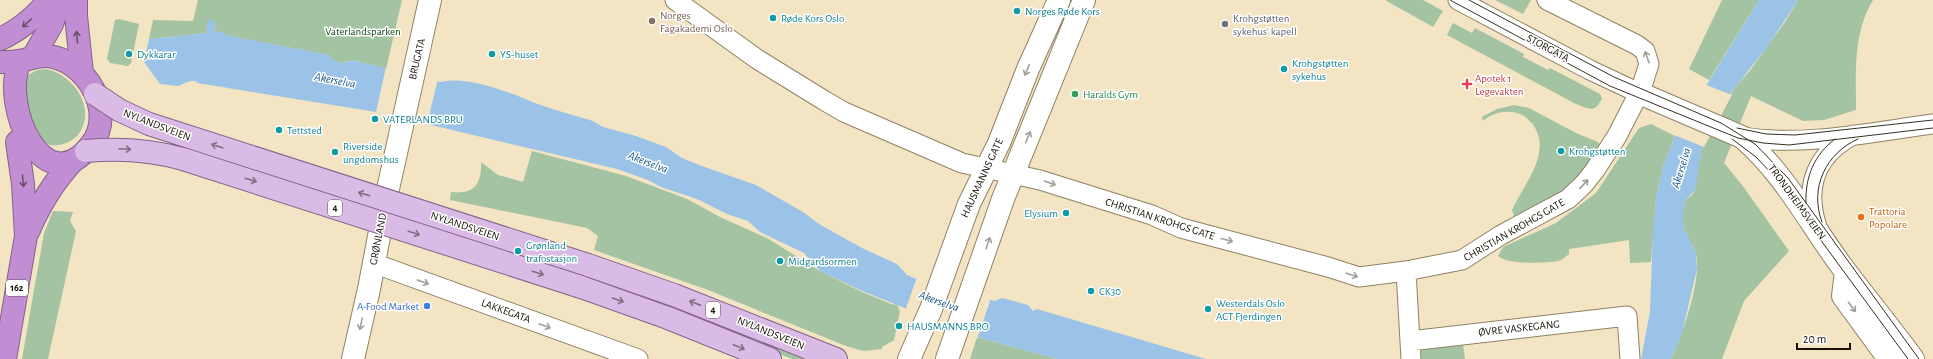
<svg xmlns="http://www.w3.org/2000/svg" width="1933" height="359" viewBox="0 0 1933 359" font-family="'Alegreya Sans',sans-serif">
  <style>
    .green { fill: #a3c3a2 }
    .water { fill: #9ac3e7 }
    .pier { fill: #f3e4c3 }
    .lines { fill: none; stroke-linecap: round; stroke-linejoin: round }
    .street-casing { stroke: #8f8264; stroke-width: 21 }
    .secondary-casing { stroke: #8f8264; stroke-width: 24 }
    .primary-casing { stroke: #85628c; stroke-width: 24 }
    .highway-casing { stroke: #85628c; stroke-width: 24 }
    .street { stroke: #fff; stroke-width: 19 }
    .secondary { stroke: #fff; stroke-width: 22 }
    .primary { stroke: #dabbe5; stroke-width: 22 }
    .highway { stroke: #c18ed4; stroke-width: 22 }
    .tram { stroke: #363022; stroke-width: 1 }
    .primary-bridge-casing { stroke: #85628c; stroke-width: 24; stroke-linecap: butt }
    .primary-bridge { stroke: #dabbe5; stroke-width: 22 }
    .oneway { stroke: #6b4f6c }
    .oneway2 { stroke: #a19f9b }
    .oneway3 { stroke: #816e80 }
    .culture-dot { fill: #0f9aa8; stroke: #fff; stroke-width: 1.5 }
    .education-dot { fill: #8d6e63; stroke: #fff; stroke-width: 1.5 }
    .worship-dot { fill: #6b7280; stroke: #fff; stroke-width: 1.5 }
    .health-dot { fill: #e0444e; stroke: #fff; stroke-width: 1.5 }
    .leisure-dot { fill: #2e9e5b; stroke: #fff; stroke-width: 1.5 }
    .food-dot { fill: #e8710a; stroke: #fff; stroke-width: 1.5 }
    .shop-dot { fill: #3f7fe0; stroke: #fff; stroke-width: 1.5 }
    .labels { text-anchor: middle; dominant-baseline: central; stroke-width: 3; stroke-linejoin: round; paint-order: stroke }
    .shield { fill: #fff; stroke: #5b5850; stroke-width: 1 }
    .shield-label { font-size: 10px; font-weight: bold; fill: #151005 }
    .culture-label { font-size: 11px; fill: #0d838f; stroke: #fff; text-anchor: start }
    .education-label { font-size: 11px; fill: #785e54; stroke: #fff; text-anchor: start }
    .worship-label { font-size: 11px; fill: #5b616d; stroke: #fff; text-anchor: start }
    .park-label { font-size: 11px; fill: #083f0c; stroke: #fff }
    .street-label { font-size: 11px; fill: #151005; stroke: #fff }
    .health-label { font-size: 11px; fill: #be3a42; stroke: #fff; text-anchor: start }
    .leisure-label { font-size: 11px; fill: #27864d; stroke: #fff; text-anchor: start }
    .food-label { font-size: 11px; fill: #c56008; stroke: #fff; text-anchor: start }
    .shop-label { font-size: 11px; fill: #366cbe; stroke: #fff; text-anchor: end }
    .water-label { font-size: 12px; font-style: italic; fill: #175785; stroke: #fff }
  </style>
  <rect width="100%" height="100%" fill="#f3e4c3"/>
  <path class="green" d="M198,0H402L386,69L353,60L340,63L333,60L329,55L224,35V33L214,31L215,21L206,33L149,39L153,20L193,21Z
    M1385,0H1423L1443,11L1433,27Z
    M1495,0H1531L1523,14Z
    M1722,0H1759L1709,80L1689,69Z
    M1798,0H1873C1853,33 1856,72 1856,110L1824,120L1803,121L1751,96L1724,163L1742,185L1789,251L1744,301L1722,359H1671C1683,332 1699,288 1697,259C1696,250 1691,244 1687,236C1682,226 1681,211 1685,201L1693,194L1702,148L1721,110L1736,86L1749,72L1785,22Z
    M119,19L139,24L131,63L128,66L110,63L107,59L115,20Z
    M1453,23L1472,33L1475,28L1524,54L1523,57L1548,70L1550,68L1600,94L1602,98C1595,115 1587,108 1574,103L1447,35Z
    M46,69C72,74 96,106 80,132C76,138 70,142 63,144C57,146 50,146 45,143C38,138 32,131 27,126L23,78L37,70Z
    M1514,105L1529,108L1576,133L1598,142L1601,148L1575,185L1516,223L1512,210C1523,185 1552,154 1534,126C1530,120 1524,115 1517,113C1506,110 1492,113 1483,121L1482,117L1497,109Z
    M1651,124L1675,136L1663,166L1656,198L1651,262L1630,263L1629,240L1569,249V254C1565,257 1562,260 1558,261C1545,263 1507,265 1498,256L1503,247L1556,223L1596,193L1639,128Z
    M532,151L626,176L687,199L720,217L767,238L820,271L862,292L891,304L897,305L900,311L894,340L882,347V349L864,351L846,346L708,290L594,250L598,236L587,228L450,200L451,192C474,195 482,184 481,162L498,175L523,182Z
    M53,211L73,212L70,221L76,231L48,359H22L44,233Z
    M681,309L810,359H792L692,318L680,312Z
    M977,337L1057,359H970Z
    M1463,344L1465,359H1420L1419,349Z"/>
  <path class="water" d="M1759,0H1798L1768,46L1730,94L1702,148L1695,190L1685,201L1683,217L1684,229L1696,253L1697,269L1682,333L1671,359H1641L1650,312L1653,230L1656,198L1663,166L1675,136Z
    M208,20L215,21L214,31L225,33V35L329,55C335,64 343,64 352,60L441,82C467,75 511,93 535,103C554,110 574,115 593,121L603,127L636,136L666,147L682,158L699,165L756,185L803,212L819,224L862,248L897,264L907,275L914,278L995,301L1002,298L1028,305L1033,311L1037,309L1206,359H1057L977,337L862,291L820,271L804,253L760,232L748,221L727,214L697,199L661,187L648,180L617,169L376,112L197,83L196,81H190L178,86L160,84L144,62L149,39L206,33Z"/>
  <path class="pier" d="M386,67L438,79L427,124L376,112Z
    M1704,84L1732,95L1704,147L1674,135Z
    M917,277L991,298L977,339L905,311Z"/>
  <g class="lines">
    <defs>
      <path id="street" d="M675,0L757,59L825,101L844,112L962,163L1040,180L1152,215L1181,228L1328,267L1359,277L1406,271L1462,260L1501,235L1568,199L1584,184L1595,170L1617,136L1641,89L1649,64L1645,51L1637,45L1547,0
        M1458,0L1590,70L1639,93
        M1742,137C1805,147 1871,132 1933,124
        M1817,227C1804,187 1815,155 1853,135
        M373,263L638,359
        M1406,271L1411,359
        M1410,341L1627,316L1630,359"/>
      <path id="secondary" d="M1639,93L1742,137C1788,177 1810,225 1846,272C1868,301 1891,329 1913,359
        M1846,272L1843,296L1889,359
        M353,359L369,289L388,189L430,0
        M909,359L931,309L969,204L999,143L1028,69L1059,0
        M947,359L1003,199L1084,0"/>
      <path id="primary" d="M588,265L674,295L836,359
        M581,287L668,318L770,359"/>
      <path id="highway" d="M76,0V16L82,73
        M0,39C20,30 35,17 49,0
        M33,57L52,24L60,0
        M0,62C6,62 12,62 18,61C28,60 37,55 48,56C86,60 117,112 91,145C44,204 0,106 20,61
        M28,232C40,204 53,182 74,160
        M5,359L26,236L23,184L17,142"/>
    </defs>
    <use href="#street" class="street-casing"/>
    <use href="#secondary" class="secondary-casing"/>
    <use href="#primary" class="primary-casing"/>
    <use href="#highway" class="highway-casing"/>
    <use href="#street" class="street"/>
    <use href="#secondary" class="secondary"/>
    <use href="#primary" class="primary"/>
    <use href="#highway" class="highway"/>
    <path class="tram" d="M1450,0L1610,86L1738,138L1763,143L1789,145L1933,128
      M1469,0L1614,77L1721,123L1755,144L1788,178L1919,359
      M1737,128L1766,134L1795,135L1933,120
      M1732,139L1756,157L1773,175L1908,359
      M1806,203C1805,177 1814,155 1835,139
      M1822,222C1809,188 1826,153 1858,139"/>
    <defs>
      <path id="primary-bridge" d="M95,94L119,110L149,124L588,265
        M86,151C119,148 151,150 183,159L581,287"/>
    </defs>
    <use href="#primary-bridge" class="primary-bridge-casing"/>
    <use href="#primary-bridge" class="primary-bridge"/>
  </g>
  <defs><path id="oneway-shaft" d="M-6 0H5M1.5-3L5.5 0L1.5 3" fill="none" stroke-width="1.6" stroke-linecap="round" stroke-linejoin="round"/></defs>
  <g class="oneway">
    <use href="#oneway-shaft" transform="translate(27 23) rotate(138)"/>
    <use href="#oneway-shaft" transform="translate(77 37) rotate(-95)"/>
    <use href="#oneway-shaft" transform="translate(23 181) rotate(85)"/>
  </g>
  <g class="oneway2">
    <use href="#oneway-shaft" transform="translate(1647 57) rotate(-110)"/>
    <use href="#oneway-shaft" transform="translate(1027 70) rotate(112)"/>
    <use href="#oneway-shaft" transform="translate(1028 137) rotate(-68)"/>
    <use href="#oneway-shaft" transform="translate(1050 183) rotate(19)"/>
    <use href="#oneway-shaft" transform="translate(1584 184) rotate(-47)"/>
    <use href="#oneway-shaft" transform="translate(1227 240) rotate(15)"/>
    <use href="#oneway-shaft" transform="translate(988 243) rotate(-71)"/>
    <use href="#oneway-shaft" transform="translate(1352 275) rotate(18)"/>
    <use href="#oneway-shaft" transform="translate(423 282) rotate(20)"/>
    <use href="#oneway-shaft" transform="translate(1852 307) rotate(53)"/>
    <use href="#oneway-shaft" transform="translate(361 324) rotate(102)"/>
    <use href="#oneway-shaft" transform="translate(545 326) rotate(20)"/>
  </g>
  <g class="oneway3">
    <use href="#oneway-shaft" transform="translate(217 146) rotate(-162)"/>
    <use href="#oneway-shaft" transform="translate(125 149) rotate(3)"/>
    <use href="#oneway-shaft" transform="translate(251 180) rotate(17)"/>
    <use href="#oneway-shaft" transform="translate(364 194) rotate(-162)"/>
    <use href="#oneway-shaft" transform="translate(414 233) rotate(18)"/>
    <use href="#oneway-shaft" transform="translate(538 273) rotate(18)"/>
    <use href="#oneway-shaft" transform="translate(618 300) rotate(19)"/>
    <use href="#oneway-shaft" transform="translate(695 303) rotate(-159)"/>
    <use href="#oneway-shaft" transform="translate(739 347) rotate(22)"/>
  </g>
  <g class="culture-dot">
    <circle cx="1017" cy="11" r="4"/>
    <circle cx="773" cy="18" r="4"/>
    <circle cx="129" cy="54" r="4"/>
    <circle cx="492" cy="54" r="4"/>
    <circle cx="1284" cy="69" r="4"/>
    <circle cx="375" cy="119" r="4"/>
    <circle cx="279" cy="130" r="4"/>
    <circle cx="1561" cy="151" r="4"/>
    <circle cx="335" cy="152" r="4"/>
    <circle cx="1066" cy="213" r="4"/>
    <circle cx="518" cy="251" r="4"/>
    <circle cx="780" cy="261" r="4"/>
    <circle cx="1091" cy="291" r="4"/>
    <circle cx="1208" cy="309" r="4"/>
    <circle cx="899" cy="326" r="4"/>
  </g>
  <circle class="education-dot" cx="652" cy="21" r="4"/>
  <circle class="worship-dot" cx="1225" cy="24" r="4"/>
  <path class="health-dot" d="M1465 78h4v4h4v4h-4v4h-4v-4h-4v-4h4z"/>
  <circle class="leisure-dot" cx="1075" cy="94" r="4"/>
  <circle class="food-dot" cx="1861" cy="217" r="4"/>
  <circle class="shop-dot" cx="427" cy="306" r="4"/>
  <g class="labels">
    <g class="shield">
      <rect x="328" y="200" width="14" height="16" rx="3"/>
      <rect x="6" y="280" width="22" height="16" rx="3"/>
      <rect x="706" y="302" width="14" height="16" rx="3"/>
    </g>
    <g class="shield-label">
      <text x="335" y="208">4</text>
      <text x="17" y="288">162</text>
      <text x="713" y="310">4</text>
    </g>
    <g class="culture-label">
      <text x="1025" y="11">Norges Røde Kors</text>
      <text x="781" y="18">Røde Kors Oslo</text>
      <text x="137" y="54">Dykkarar</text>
      <text x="500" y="54">YS-huset</text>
      <text x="1292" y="63">Krohgstøtten<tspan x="1292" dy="13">sykehus</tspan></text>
      <text x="383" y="119">VATERLANDS BRU</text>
      <text x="287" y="130">Tettsted</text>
      <text x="343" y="146">Riverside<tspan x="343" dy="13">ungdomshus</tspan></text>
      <text x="1569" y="151">Krohgstøtten</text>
      <text x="1058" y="213" text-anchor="end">Elysium</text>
      <text x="526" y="245">Grønland<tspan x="526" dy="13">trafostasjon</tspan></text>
      <text x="788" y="261">Midgardsormen</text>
      <text x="1099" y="291">CK30</text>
      <text x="1216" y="303">Westerdals Oslo<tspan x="1216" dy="13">ACT Fjerdingen</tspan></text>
      <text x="907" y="326">HAUSMANNS BRO</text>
    </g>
    <g class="education-label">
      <text x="660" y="15">Norges<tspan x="660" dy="13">Fagakademi Oslo</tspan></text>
    </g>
    <g class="worship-label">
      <text x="1233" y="18">Krohgstøtten<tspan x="1233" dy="13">sykehus' kapell</tspan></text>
    </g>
    <g class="park-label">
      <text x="363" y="31">Vaterlandsparken</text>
    </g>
    <g class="street-label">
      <text transform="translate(1548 48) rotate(28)">STORGATA</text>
      <text transform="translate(417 59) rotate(-77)">BRUGATA</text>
      <text transform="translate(157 125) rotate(21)">NYLANDSVEIEN</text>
      <text transform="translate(982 178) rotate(-65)">HAUSMANNS GATE</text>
      <text transform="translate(1797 202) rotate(54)">TRONDHEIMSVEIEN</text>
      <text transform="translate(1160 219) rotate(18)">CHRISTIAN KROHGS GATE</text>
      <text transform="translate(465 226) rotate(18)">NYLANDSVEIEN</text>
      <text transform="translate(1514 230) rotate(-30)">CHRISTIAN KROHGS GATE</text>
      <text transform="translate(378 239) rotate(-79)">GRØNLAND</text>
      <text transform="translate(506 311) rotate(20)">LAKKEGATA</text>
      <text transform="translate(1519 328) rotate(-6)">ØVRE VASKEGANG</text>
      <text transform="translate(771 333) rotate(22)">NYLANDSVEIEN</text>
    </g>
    <g class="health-label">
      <text x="1475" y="78">Apotek 1<tspan x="1475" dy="13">Legevakten</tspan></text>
    </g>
    <g class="leisure-label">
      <text x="1083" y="94">Haralds Gym</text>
    </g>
    <g class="food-label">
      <text x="1869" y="211">Trattoria<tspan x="1869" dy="13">Popolare</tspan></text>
    </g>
    <g class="shop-label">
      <text x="419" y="306">A-Food Market</text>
    </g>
    <g class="water-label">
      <text transform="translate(335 80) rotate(11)">Akerselva</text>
      <text transform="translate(648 162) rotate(21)">Akerselva</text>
      <text transform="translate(1681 168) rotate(-73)">Akerselva</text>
      <text transform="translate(939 301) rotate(20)">Akerselva</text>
    </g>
  </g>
  <path d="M1797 343v6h53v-6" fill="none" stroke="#151005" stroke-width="2"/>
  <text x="1803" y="343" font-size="12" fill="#151005" stroke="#ffffff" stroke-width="3" paint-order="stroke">20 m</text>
</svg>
